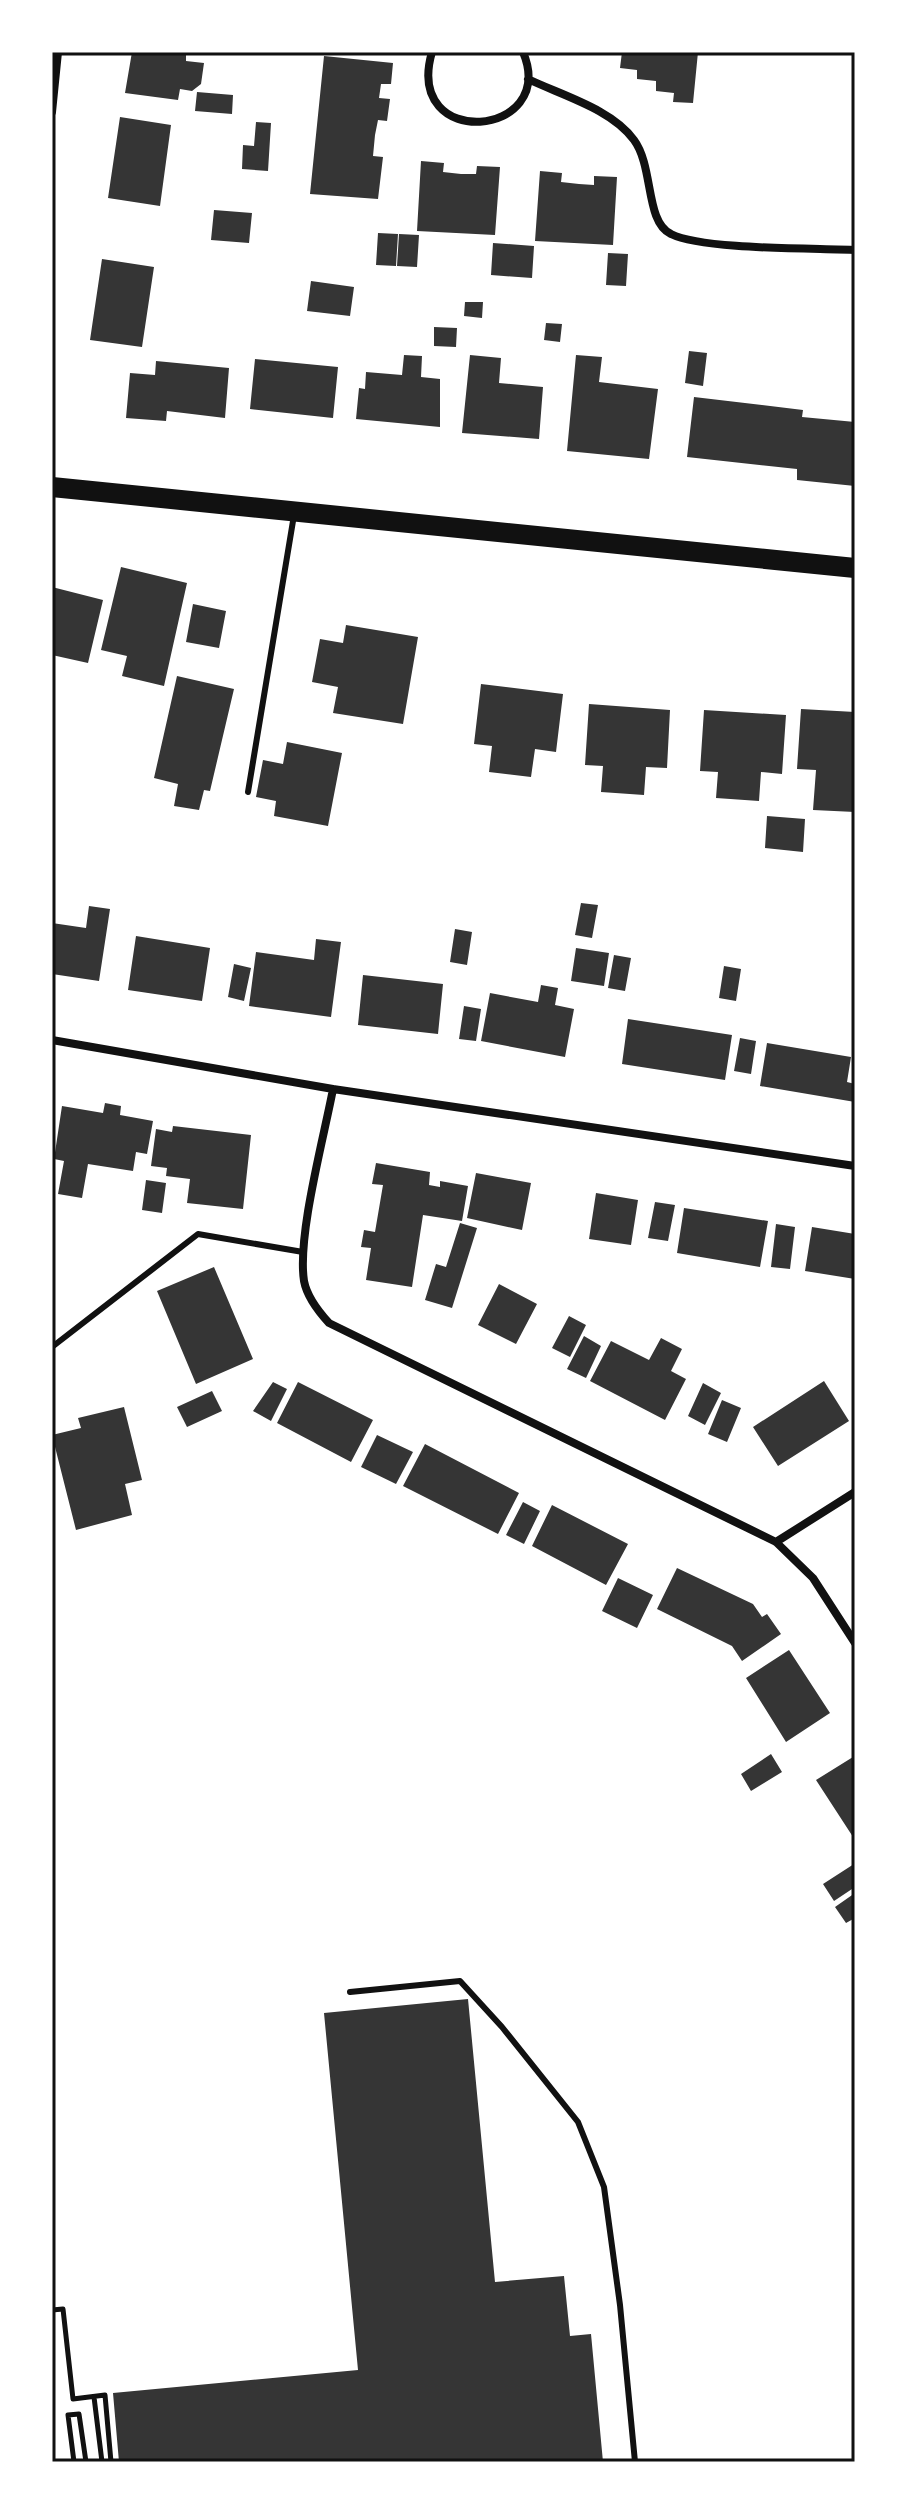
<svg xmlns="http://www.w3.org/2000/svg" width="907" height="2514" viewBox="0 0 907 2514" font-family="Inter,sans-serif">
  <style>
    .building { fill: #353535 }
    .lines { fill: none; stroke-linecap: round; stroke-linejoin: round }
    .path { stroke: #111; stroke-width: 5 }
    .service { stroke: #111; stroke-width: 6 }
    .minor { stroke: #111; stroke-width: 8 }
    .primary { stroke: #111; stroke-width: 20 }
    .neatline { fill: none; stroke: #111; stroke-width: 3 }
  </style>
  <rect width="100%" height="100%" fill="#fff"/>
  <path class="building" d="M132,52H186V61L204,63L201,84L192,91L180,89L178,100L125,93Z
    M622,52H698L693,103L673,102L674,93L656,91V81L637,79V70L620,68Z
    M324,56L393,63L391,84H381L379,98L390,99L387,121L378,120L375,135L373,156L383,157L378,199L310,194Z
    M197,92L233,95L232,114L195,111Z
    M120,117L171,125L160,206L108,198Z
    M256,122L271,123L268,171L242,169L243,145L254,146Z
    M421,161L444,163L443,172L461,174H476L477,166L500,167L495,235L417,231Z
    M540,171L562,173L561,182L579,184L594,185V176L617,177L613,245L535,241Z
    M214,210L252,213L249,243L211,240Z
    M378,233L398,234L396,266L376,265Z
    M399,234L419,235L417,267L397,266Z
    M493,243L534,246L532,278L491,275Z
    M608,253L628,254L626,286L606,285Z
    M102,259L154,267L142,347L90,340Z
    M311,281L354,287L350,316L307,311Z
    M465,302H483L482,318L464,316Z
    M546,323L562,324L560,342L544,340Z
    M434,327L457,328L456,347L434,346Z
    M689,351L707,353L703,386L685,383Z
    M404,355L422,356L421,377L440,379V427L356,419L359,388L365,389L366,372L402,375Z
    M470,355L501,358L499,383L543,387L539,439L462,433Z
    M576,355L602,357L599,382L658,389L649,459L567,451Z
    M255,359L338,367L333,418L250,409Z
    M156,361L229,368L225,418L167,411L166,421L126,418L130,373L155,375Z
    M694,397L803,410L802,417L855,422V486L797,480V469L687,457Z
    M121,567L187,583L164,686L122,676L127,656L101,650Z
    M52,587L103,600L88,663L52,655Z
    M193,604L226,611L219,648L186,642Z
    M346,625L418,637L403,724L333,713L338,687L312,682L320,639L343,643Z
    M177,676L234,689L210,791L204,790L199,810L174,806L178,784L154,778Z
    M481,684L563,694L556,752L535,749L531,777L489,772L492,746L474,744Z
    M589,704L670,710L667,768L646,767L644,795L601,792L603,766L585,765Z
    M801,709L855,712V812L813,810L816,770L797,769Z
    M704,710L786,715L782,774L761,772L759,801L716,798L718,772L700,771Z
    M287,742L342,753L328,826L274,816L276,801L256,797L263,760L283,764Z
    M767,816L805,819L803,852L765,848Z
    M581,903L598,905L592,938L575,935Z
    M89,906L110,909L99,981L52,974V923L86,928Z
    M455,929L472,932L467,965L450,962Z
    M136,936L210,948L202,1001L128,990Z
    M316,939L341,942L331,1017L249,1006L256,952L314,960Z
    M576,948L609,953L604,986L571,981Z
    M614,955L631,958L625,991L608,988Z
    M234,964L251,968L244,1001L228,997Z
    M724,966L741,969L736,1001L719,998Z
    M363,975L443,984L438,1034L358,1025Z
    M541,985L558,988L555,1005L574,1009L565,1057L481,1041L490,993L538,1002Z
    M464,1006L481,1009L476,1041L459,1039Z
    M628,1019L732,1035L725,1080L622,1064Z
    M740,1038L756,1041L751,1074L734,1071Z
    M767,1043L851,1057L847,1082L855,1084V1102L760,1086Z
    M105,1103L121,1106L120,1115L153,1121L147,1154L136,1152L133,1171L88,1164L82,1198L58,1194L64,1161L54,1159L62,1106L103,1113Z
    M173,1126L251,1135L243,1209L187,1203L190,1179L166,1176L167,1168L151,1166L156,1129L172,1132Z
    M376,1163L430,1172L429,1185L440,1187V1181L468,1186L462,1221L423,1215L412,1287L366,1280L371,1248L361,1247L364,1230L375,1232L383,1185L372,1184Z
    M476,1173L531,1183L522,1230L467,1218Z
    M146,1180L166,1183L162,1213L142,1210Z
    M596,1193L638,1200L631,1245L589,1239Z
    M655,1202L675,1205L668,1241L648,1238Z
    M684,1208L768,1221L760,1267L677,1253Z
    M460,1223L477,1228L452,1308L425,1300L436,1264L446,1267Z
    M776,1224L795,1227L790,1269L771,1267Z
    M812,1227L855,1234V1279L805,1271Z
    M214,1267L253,1359L196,1384L157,1291Z
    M499,1284L537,1304L516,1344L478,1325Z
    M569,1316L586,1325L570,1357L552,1348Z
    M584,1336L601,1346L586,1378L567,1369Z
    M661,1338L682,1349L671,1371L686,1379L665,1420L590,1381L611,1341L649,1360Z
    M824,1381L849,1421L778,1466L753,1427Z
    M273,1382L287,1389L271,1421L253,1411Z
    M298,1382L373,1420L351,1462L277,1423Z
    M703,1383L721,1393L705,1425L688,1416Z
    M212,1391L222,1411L187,1427L177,1407Z
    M722,1400L741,1408L727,1442L708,1434Z
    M124,1407L142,1480L125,1484L132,1515L76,1530L52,1435L81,1428L78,1418Z
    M377,1435L413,1452L396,1484L361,1467Z
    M425,1444L519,1493L498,1534L403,1486Z
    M523,1502L540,1511L524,1544L506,1535Z
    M552,1505L628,1544L606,1585L532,1546Z
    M677,1568L753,1604L762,1617L767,1614L781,1634L742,1661L732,1646L657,1609Z
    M618,1578L653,1595L637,1628L602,1611Z
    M789,1650L830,1713L786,1742L746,1678Z
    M771,1754L782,1772L751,1791L741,1774Z
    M853,1757L855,1760V1840L816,1780Z
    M854,1864L855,1887L834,1901L823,1884Z
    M855,1893V1918L846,1923L835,1907Z
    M468,1999L495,2282L564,2276L570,2336L591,2334L603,2462H119L113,2393L358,2370L324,2013Z"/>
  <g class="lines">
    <path class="path" d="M52,2310L63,2309L73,2399L105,2395L111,2462
      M94,2397L102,2462
      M52,2444V2452
      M74,2462L68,2415L79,2414L86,2462"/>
    <path class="service" d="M248,792L294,515
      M52,1347L198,1234L303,1252
      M350,1992L460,1981L502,2027L578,2122L604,2187L620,2305L635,2462"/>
    <path class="minor" d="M432,52C403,152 559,138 523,52
      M528,79C561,95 612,109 634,140C654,167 645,222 671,234C703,250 814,248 855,250
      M52,112L58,52
      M52,1040L333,1089L855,1166
      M333,1089C324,1137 297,1236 304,1281C307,1297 318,1311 329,1323L776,1542L813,1578L855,1643
      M776,1542L855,1492"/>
    <path class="primary" d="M52,487L855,568"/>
  </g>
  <rect width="907" height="2514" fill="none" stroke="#ffffff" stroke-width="108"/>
  <rect x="54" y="54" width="799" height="2406" class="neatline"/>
</svg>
